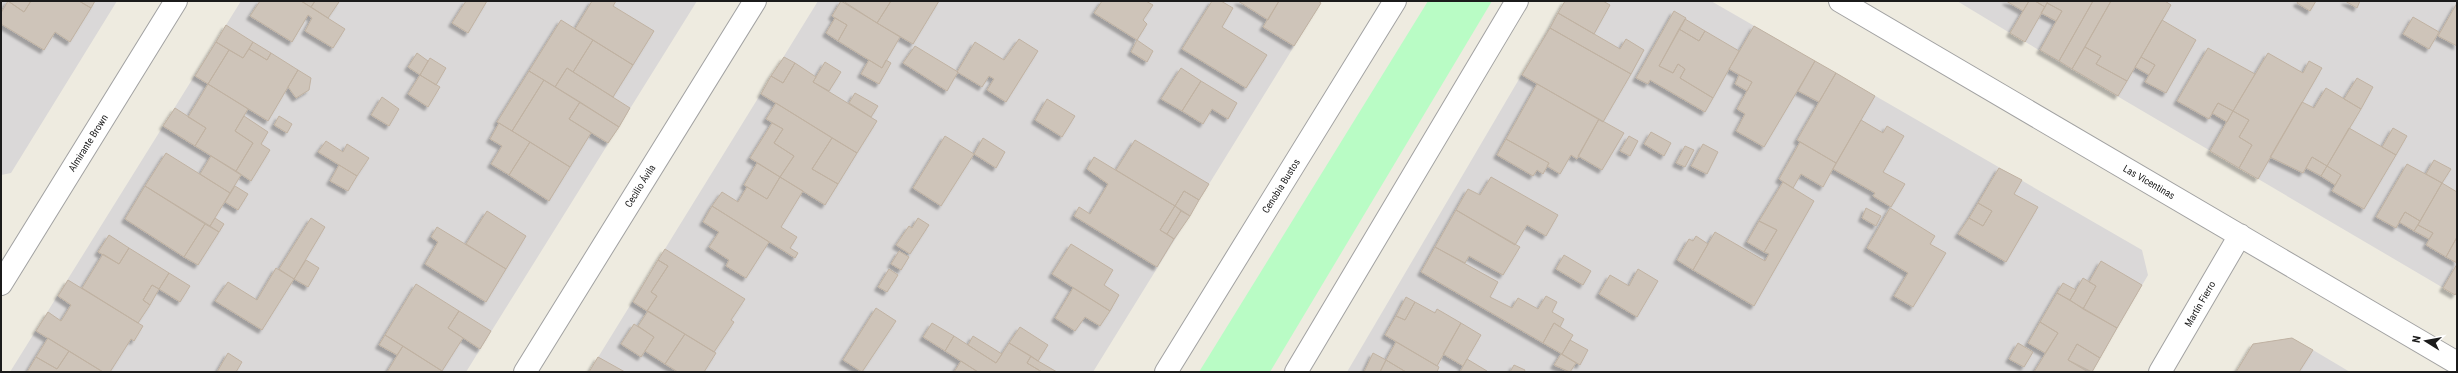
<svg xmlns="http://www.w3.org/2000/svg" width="2458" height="373" viewBox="0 0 2458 373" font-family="'Roboto Condensed',sans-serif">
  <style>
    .residential { fill: #dad8d8 }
    .park { fill: #b9fcc5 }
    .building { fill: #cec4b9; stroke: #c0b2a2; filter: url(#shadow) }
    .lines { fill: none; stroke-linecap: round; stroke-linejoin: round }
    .minor-casing { stroke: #a2a2a2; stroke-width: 24 }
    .tertiary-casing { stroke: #a2a2a2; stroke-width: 24 }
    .minor { stroke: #fff; stroke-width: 22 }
    .tertiary { stroke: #fff; stroke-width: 22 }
    .labels { text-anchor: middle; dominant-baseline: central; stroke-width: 4; stroke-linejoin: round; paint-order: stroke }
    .street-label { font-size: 10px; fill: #1b1b1b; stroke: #fff }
  </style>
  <defs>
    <filter id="shadow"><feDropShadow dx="-3.5" dy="3.5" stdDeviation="1" flood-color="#0004"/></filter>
  </defs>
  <rect width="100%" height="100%" fill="#eeebe0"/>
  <path class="residential" d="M1,1H117L11,173L1,175Z
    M241,1H697L466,372H10Z
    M818,1H1322L1093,372H589Z
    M1565,1H1711L2142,250L2148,275L2092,372H1347Z
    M1957,1H2457V296L2010,33Z
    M2292,338L2313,350L2350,372H2236L2253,344Z"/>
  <path class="park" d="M1428,1H1492L1270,372H1199Z"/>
  <path class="building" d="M8,1L24,12L31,1H79L91,8L70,42L55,32L44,50L1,24V13Z
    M8,1H31L24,12Z
    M79,1H95L91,8Z
    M260,1H301L345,29L333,48L305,31L312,18L308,15L292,42L250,16Z
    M301,1H315L311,7Z
    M315,1H336L339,2L328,18L311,7Z
    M466,1H487L468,33L452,23Z
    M592,1H616L613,6L654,31L633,65L575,29Z
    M841,1L900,37L882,68L838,41L847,25L832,16Z
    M843,1H891L877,23Z
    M891,1H939L913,44L877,23Z
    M1102,1H1146L1153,5L1143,20L1147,24L1137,40L1094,13Z
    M1212,1H1221L1233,8L1222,27L1267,55L1246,88L1182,49Z
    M1238,1H1279L1268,20Z
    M1279,1H1318L1321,3L1294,46L1263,27Z
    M1565,1H1603L1610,5L1594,34L1558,13Z
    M2006,1H2029L2023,11Z
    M2029,1H2035L2045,7L2025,42L2010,33Z
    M2035,1H2048L2045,7Z
    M2048,1H2093L2059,61L2040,50L2062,11L2047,3Z
    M2093,1H2111L2072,69L2059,61Z
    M2111,1H2165L2171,5L2127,81L2096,64L2101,56L2085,47Z
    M2298,1H2316L2310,11L2297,3Z
    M2345,1H2360L2357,8Z
    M2047,3L2062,11L2056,21L2041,13Z
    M2457,3V46L2438,36Z
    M1674,11L1686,18L1659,66L1673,73L1678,64L1685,69L1680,78L1713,98L1705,112L1650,80L1648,84L1636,78Z
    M1558,13L1620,49L1626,39L1644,50L1631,74L1550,28Z
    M2413,17L2439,32L2429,49L2403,34Z
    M835,18L847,25L838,41L826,33Z
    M1685,19L1705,31L1699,41L1679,29Z
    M561,20L593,40L573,72L567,68L555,87L529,71Z
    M2162,20L2196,40L2166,93L2145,82L2155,65L2141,57Z
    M226,25L253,42L243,58L216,42Z
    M1754,26L1815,61L1764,147L1736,131L1745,114L1737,109L1752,82L1729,69Z
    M1550,28L1631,74L1603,122L1522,75Z
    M1679,29L1699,41L1705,31L1739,51L1713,98L1680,78L1685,69L1678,64L1673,73L1659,66Z
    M1019,39L1038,51L1006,102L987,90L994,79L989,76L982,87L957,72L975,42L1004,60Z
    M593,40L633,65L613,97L573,72Z
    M1137,40L1153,51L1147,62L1131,52Z
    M216,42L229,50L208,84L195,76Z
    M253,42L271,53L267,60L249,49Z
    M915,46L958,72L947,91L903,63Z
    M2085,47L2101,56L2096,64L2127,81L2118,96L2072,69Z
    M2208,48L2255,74L2233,111L2218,103L2209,119L2177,101Z
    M249,49L267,60L271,53L298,70L268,121L208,84L229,50L243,58Z
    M417,53L428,61L420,75L408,67Z
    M2268,53L2303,73L2309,61L2322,68L2258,179L2239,168L2252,145L2239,137L2249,120L2233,111Z
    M784,57L795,63L783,83L771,76Z
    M2141,57L2155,65L2149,75L2135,67Z
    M430,58L446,68L436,85L420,75Z
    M869,60L882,68L886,60L891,63L879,84L861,74Z
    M1815,61L1836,73L1819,102L1798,91Z
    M825,62L841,72L829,91L813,82Z
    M795,63L816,77L813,82L877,121L857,153L761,94L771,76L783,83Z
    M567,68L630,108L619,127L555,87Z
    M1181,68L1201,81L1182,111L1161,99Z
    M298,70L311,78L309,90L296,98L288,87Z
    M529,71L544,80L512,131L497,122Z
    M1836,73L1875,96L1836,163L1797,140Z
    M420,75L440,87L428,107L408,94Z
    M1739,75L1752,82L1747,91L1735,84Z
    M2357,78L2373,87L2361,109L2344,99Z
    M544,80L580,102L569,119L591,133L570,167L512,131Z
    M1201,81L1237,103L1228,119L1212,109L1203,124L1182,111Z
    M208,84L248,109L235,131L253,143L236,171L195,146L206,128L188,117Z
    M1537,84L1599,119L1577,159L1571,155L1560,174L1547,166L1549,163L1506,139Z
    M2326,88L2361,109L2327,166L2312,157L2303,173L2270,157L2302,102L2314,108Z
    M855,93L878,106L871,117L849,103Z
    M382,97L399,109L389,126L371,115Z
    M1047,99L1075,116L1062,137L1035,120Z
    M580,102L619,127L608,143L569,119Z
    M776,103L832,138L812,169L838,184L825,205L780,177L794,156L774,143L783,129L766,119Z
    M2218,103L2233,111L2227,122L2212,113Z
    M175,108L206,128L195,146L163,126Z
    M2233,111L2249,120L2239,137L2252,145L2239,168L2210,151Z
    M244,116L268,132L261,144L270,150L251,181L236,171L253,143L235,131Z
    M279,116L292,124L287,133L274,125Z
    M1599,119L1624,133L1602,170L1578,156Z
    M1861,120L1883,133L1887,126L1904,136L1883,172L1905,184L1891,207L1873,196L1875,193L1833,169Z
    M499,123L530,142L509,175L491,164L502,146L490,139Z
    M772,123L783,129L774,143L794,156L780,177L750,158Z
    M2349,128L2396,155L2364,209L2332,191L2341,175L2327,166Z
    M2393,128L2407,136L2396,155L2382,147Z
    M1651,132L1671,143L1664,156L1644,144Z
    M945,136L974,154L941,206L913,188Z
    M1629,136L1638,141L1630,156L1620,151Z
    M832,138L857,153L838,184L812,169Z
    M983,138L1005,152L996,168L974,154Z
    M1506,139L1549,163L1543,174L1537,170L1533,176L1497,155Z
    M1135,140L1209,184L1199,200L1184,191L1175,206L1116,170Z
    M326,141L343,152L347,144L369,158L357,176L318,152Z
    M530,142L570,167L549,201L509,175Z
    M1800,142L1836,163L1823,187L1801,174L1793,188L1779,179Z
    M1703,144L1718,152L1707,174L1691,166Z
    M1685,146L1694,150L1685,167L1676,163Z
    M166,153L230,193L210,226L145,186Z
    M211,156L241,175L230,193L200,174Z
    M1094,157L1175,206L1160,230L1174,239L1157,267L1074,216L1079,207L1090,214L1108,184L1087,169Z
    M2312,157L2327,166L2321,176L2306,168Z
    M2434,160L2451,169L2442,183L2426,174Z
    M757,163L780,177L767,199L744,185Z
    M2407,164L2442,183L2420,221L2405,212L2396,228L2376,217Z
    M339,165L357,176L348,191L330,181Z
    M2327,166L2341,175L2335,185L2321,176Z
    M1999,168L2022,180L2014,194L2038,207L2006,262L1958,234L1969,218L1983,226L1992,211L1978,203Z
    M780,177L803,191L781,227L797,237L790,248L798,253L795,258L712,206L722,192L738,202L747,187L767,199Z
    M1491,177L1558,215L1546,236L1527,225L1515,245L1456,210L1468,189L1480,195Z
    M1783,182L1814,201L1754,306L1693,270L1715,232L1765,261L1769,254L1764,252L1777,230L1759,221Z
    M2442,183L2457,192V237L2446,257L2426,245L2433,233L2418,225Z
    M145,186L205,224L184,257L125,219Z
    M235,186L248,194L238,210L225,202Z
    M1184,191L1199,200L1190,216L1175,206Z
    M1978,203L1992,211L1983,226L1969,218Z
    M712,206L769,242L746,278L726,266L729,260L709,247L719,232L703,222Z
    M1175,206L1181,211L1167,234L1160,230Z
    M1866,208L1881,216L1876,226L1862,218Z
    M1890,208L1935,236L1930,244L1946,253L1913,307L1894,296L1908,273L1867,248Z
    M1456,210L1520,247L1503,275L1469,256L1465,263L1435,247Z
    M487,211L526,236L506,269L466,244Z
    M1181,211L1190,216L1174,239L1167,234Z
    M2405,212L2420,221L2414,231L2399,222Z
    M215,218L224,224L219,232L210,226Z
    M311,218L325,227L294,279L279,269Z
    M918,218L929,225L910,254L896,245L909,226L912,228Z
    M1759,221L1777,230L1764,252L1747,242Z
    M205,224L219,232L198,265L184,257Z
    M2418,225L2433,233L2429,239L2414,231Z
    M437,227L506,269L486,302L425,264L438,242L431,237Z
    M109,235L129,248L119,264L98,252Z
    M1696,236L1708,244L1693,270L1677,260L1689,239L1693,241Z
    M2457,237V263L2446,257Z
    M1071,244L1113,270L1104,285L1119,295L1110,311L1052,274Z
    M1435,247L1498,282L1490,297L1512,308L1518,298L1538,309L1546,296L1557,302L1552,312L1564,319L1560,327L1554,323L1543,343L1421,272Z
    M129,248L169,273L159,289L152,285L143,300L150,305L138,323L82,288L103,254L119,264Z
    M665,249L745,299L731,320L734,322L714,352L647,311L657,296L651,292L668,266L658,260Z
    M899,251L909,257L901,270L891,264Z
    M1564,255L1591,271L1583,285L1556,269Z
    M306,260L319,268L308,287L294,279Z
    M658,260L668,266L651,292L657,296L647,311L633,302Z
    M2101,261L2142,285L2117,328L2083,309L2096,286L2089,282Z
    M2457,264V292L2455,295L2443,288Z
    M276,268L294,279L262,330L215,301L228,282L257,300Z
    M889,269L898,275L887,292L878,287Z
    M1638,269L1658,281L1637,317L1599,294L1610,275L1629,286Z
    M169,273L190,286L180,302L159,289Z
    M2083,278L2096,286L2083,309L2070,300Z
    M68,280L143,326L134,341L131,339L110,372H103L36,331L48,312L61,321L71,305L58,296Z
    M2063,283L2076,290L2070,300L2057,293Z
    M416,284L459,311L448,328L463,338L442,371L385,335Z
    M152,285L159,289L150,305L143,300Z
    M1073,288L1110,311L1100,326L1085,317L1075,331L1055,318Z
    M2057,293L2117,328L2100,358L2077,344L2068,360L2088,372H2034L2058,333L2040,322Z
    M1406,297L1415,302L1405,320L1396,316Z
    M1415,302L1435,313L1437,309L1461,323L1437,366L1385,335L1396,316L1405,320Z
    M876,308L896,321L862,372L843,360Z
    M459,311L491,331L480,349L448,328Z
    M648,311L685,334L665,364L645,351L654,337L638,326Z
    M2040,322L2058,333L2045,353L2028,343Z
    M932,323L954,336L945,351L923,337Z
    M1461,323L1481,335L1463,366L1443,354Z
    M1554,323L1573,335L1562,354L1543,343Z
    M634,324L654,337L641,357L621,344Z
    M1020,327L1048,345L1038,361L1009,343Z
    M685,334L716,353L704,372H678L665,364Z
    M385,335L403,346L397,355L379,345Z
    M954,336L996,363L1009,343L1031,356L1027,363L1042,372H978L945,351Z
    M973,336L1002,354L996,363L968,345Z
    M48,338L69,351L57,369L36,357Z
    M2292,338L2313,350L2299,372H2236L2253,344Z
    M1570,340L1588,350L1580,365L1562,354Z
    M1396,342L1439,367L1437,372H1406L1386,360Z
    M2018,343L2033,352L2024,367L2009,359Z
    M2077,344L2100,358L2092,372L2068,360Z
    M403,346L442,371V372H387Z
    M69,351L103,372H27L36,357L57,369Z
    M228,353L242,362L236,372H217Z
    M1373,353L1386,360L1380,372H1364Z
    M1561,354L1576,363L1570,372L1554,365Z
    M1031,356L1038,361L1057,372H1042L1027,363Z
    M598,357L625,372H589Z
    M1467,359L1487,371V372H1460Z
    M1386,360L1406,372H1380Z
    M961,361L978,372H954Z
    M1514,365L1525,370L1524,372H1510Z"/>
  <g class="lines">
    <defs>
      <path id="minor" d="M1840,1L2457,363
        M1,284L176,1
        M525,372L755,1
        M1296,372L1517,1
        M2160,372L2240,235"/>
      <path id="tertiary" d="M1166,372L1395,1"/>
    </defs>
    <use href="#minor" class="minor-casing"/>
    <use href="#tertiary" class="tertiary-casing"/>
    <use href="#minor" class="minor"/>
    <use href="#tertiary" class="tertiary"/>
  </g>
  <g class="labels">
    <g class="street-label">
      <text transform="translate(88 143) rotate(-58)">Almirante Brown</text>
      <text transform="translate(2149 182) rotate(30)">Las Vicentinas</text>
      <text transform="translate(640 186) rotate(-58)">Cecilio Ávila</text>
      <text transform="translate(1281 186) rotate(-58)">Cenobia Bustos</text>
      <text transform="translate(2200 304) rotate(-60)">Martín Fierro</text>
    </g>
  </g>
  <rect width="2458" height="373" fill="none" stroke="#1b1b1b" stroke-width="4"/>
  <g transform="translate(2426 341) rotate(281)" stroke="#ffffff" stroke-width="3" paint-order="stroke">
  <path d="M0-3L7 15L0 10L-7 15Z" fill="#1b1b1b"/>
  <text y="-6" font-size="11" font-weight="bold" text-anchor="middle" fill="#1b1b1b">N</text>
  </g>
</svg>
